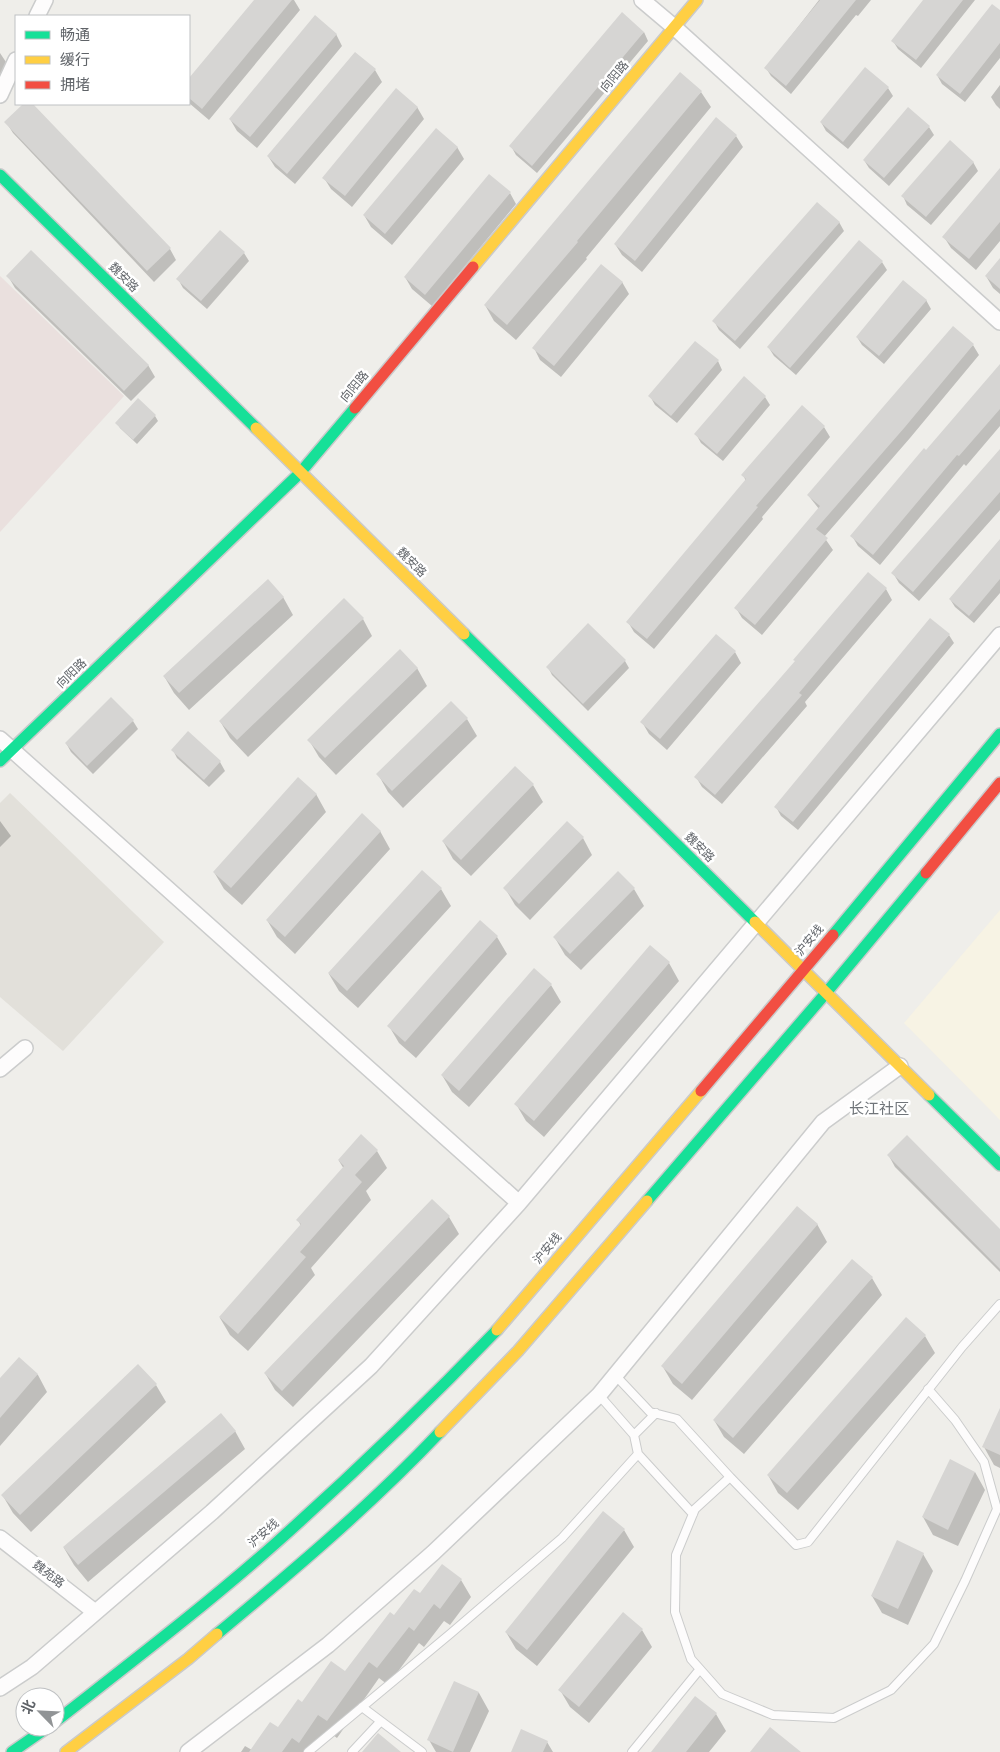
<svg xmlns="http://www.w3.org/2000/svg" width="1000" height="1752" viewBox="0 0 1000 1752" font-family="Overpass,'Noto Sans SC',sans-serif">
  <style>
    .commercial { fill: #f7f3e4 }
    .education { fill: #e2e0da }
    .medical { fill: #eae0de }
    .shadow { fill: #0003 }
    .building { fill: #d6d5d3 }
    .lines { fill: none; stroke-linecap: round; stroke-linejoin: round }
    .lane-casing { stroke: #cbcccc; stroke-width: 10 }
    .street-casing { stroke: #cbcccc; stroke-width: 18 }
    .fast-casing { stroke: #cacacb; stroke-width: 14 }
    .slow-casing { stroke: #cacacb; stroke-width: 14 }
    .jam-casing { stroke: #cacacb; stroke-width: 14 }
    .lane { stroke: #fdfcfc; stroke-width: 8 }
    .street { stroke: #fdfcfc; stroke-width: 15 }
    .fast { stroke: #16e098; stroke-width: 11 }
    .slow { stroke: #ffcf43; stroke-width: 11 }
    .jam { stroke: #f24e42; stroke-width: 11 }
    .labels { text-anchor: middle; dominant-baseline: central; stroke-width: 5; stroke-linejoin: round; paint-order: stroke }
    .street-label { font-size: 12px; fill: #5f6368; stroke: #fff }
    .quarter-label { font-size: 15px; fill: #70757a; stroke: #fff }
  </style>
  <rect width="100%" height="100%" fill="#efeeea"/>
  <path class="commercial" d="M1000,910V1120L904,1023Z"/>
  <path class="education" d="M10,793L164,942L63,1051L0,997V803Z"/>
  <path class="medical" d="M0,276L124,396L0,532Z"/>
  <path class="shadow" d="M255,0H294L300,10L209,120L189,103V80Z
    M819,0H871L858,16L856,15L791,94L771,76L766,68Z
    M925,0H975L921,68L898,49L893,41Z
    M1000,12V58L965,102L942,84L937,75Z
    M644,32L648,41L537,173L516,155L511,146Z
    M336,34L342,46L257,148L237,131L230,119Z
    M0,53L10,68L0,95Z
    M355,53L375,70L382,82L295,184L275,167L268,156Z
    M1000,85V109L996,105L991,97Z
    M888,88L893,96L848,149L826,131L821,122Z
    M701,92L711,107L586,258L587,259L516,340L494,321L485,305Z
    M25,104H32L170,249L176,260L154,282L13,133L6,122Z
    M417,107L424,119L352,207L331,189L324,178Z
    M929,127L934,135L889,186L869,168L864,160Z
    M736,136L743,147L642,272L622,255L615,244Z
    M457,147L464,159L392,245L371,227L364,215Z
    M973,162L978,171L931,225L907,205L903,196Z
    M1000,170V241L976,270L951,248L944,237Z
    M510,193L516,204L432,306L412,289L405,277Z
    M839,222L844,231L740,349L719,330L714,321Z
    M244,253L249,261L207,309L183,288L178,279Z
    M1000,260V294L993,288L986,276Z
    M882,262L887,270L796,375L774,356L769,348Z
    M8,276L148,365L155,377L131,401L15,288Z
    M622,282L629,294L561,377L540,360L534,348Z
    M926,300L931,309L884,364L862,345L857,337Z
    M973,345L979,355L910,438L824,537L833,550L762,635L742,618L736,608L819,509L808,495Z
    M718,361L722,370L677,423L655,405L650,396Z
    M1000,371V426L966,466L964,464L880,565L858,546L852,536Z
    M765,397L770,405L723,461L701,443L696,434Z
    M138,400L155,416L158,421L137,444L120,428L117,423Z
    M824,427L830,437L762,517L763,519L654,649L634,632L628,622L746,481L743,475Z
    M1000,450V510L919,601L899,583L893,573Z
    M1000,540V593L974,623L955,607L950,599Z
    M868,574L886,589L892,600L805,702L807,706L722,804L702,787L696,777L796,662Z
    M283,597L293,615L189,710L174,693L164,676Z
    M363,619L372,636L248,757L230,738L220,721Z
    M588,625L625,661L629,668L588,711L552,675L548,667Z
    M949,635L954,643L798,830L781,816L776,807Z
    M735,652L741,663L667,750L649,734L642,722Z
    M417,668L427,686L336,775L319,757L309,740Z
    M467,719L477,736L403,808L388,792L378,774Z
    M133,721L138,729L93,774L71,752L66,743Z
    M173,750L220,762L225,771L209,787L177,758Z
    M533,785L543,802L471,876L453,859L443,841Z
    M316,794L326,812L242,905L224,889L214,872Z
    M0,821L11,836L0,847Z
    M380,831L390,849L295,954L277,937L267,920Z
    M583,838L592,855L530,920L515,905L505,888Z
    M441,889L451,906L358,1008L339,991L329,974Z
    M634,889L644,906L581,970L565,955L555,938Z
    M480,922L497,937L507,954L416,1058L399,1043L389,1026Z
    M650,947L669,963L679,981L544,1137L526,1121L516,1104Z
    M551,985L561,1002L469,1107L452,1092L442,1075Z
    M377,1151L387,1168L366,1191L371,1200L311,1268L315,1275L248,1351L230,1335L220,1318L301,1226L298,1220L344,1169L339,1161Z
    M889,1156L1000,1230V1272L895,1167Z
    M432,1200L449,1217L459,1234L293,1407L275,1390L265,1373Z
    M817,1224L827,1242L692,1400L673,1384L663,1367Z
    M872,1278L882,1295L744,1454L724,1437L714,1420Z
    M925,1336L935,1353L798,1510L778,1493L768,1475Z
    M19,1359L38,1375L47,1392L0,1446V1380Z
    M156,1385L166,1402L31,1532L13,1513L3,1496Z
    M1000,1411V1468L994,1465L984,1447Z
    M235,1431L245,1449L88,1582L74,1565L64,1548Z
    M975,1472L985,1490L958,1546L933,1535L923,1517Z
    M624,1530L634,1547L537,1666L516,1649L506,1632Z
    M923,1554L933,1571L908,1625L882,1613L872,1596Z
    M461,1580L471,1597L450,1625L444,1621L424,1647L419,1643L388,1685L379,1678L337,1738L328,1731L314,1752H241L245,1746L252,1750L278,1729L302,1704L345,1673L395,1617L420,1595Z
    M642,1630L652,1647L589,1723L570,1707L560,1690Z
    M454,1683L479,1693L489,1711L470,1752H436L429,1740Z
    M716,1714L726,1731L709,1752H653Z
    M547,1742L553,1752H512Z"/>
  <path class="building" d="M254,0H292L202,109L189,98V78Z
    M820,0H856L786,86L764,68Z
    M923,0H963L916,60L891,41Z
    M992,4L1000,10V43L960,94L936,75Z
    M622,12L644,32L532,166L509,146Z
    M315,15L337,34L250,137L229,119Z
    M355,52L376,69L287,174L267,156Z
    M865,67L889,87L843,142L820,122Z
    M680,72L702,91L577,241L578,242L507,325L484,305Z
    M396,88L418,107L345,196L322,178Z
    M23,104H33L171,248L147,271L4,122Z
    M908,107L930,126L884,178L863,160Z
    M716,117L737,135L635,261L614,244Z
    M436,128L458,147L385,234L363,215Z
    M950,140L974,162L926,217L901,196Z
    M1000,168V222L969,259L942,237Z
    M489,174L511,192L425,295L404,277Z
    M817,202L840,222L735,341L712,321Z
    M220,230L245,252L201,301L176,279Z
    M859,240L883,261L790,368L767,347Z
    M31,250L149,365L124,391L6,276Z
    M1000,258V289L985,276Z
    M601,264L623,282L554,366L532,348Z
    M903,280L927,300L879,356L856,337Z
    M953,326L974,344L905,427L816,529L828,538L755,625L734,608L820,506L807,495Z
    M695,341L719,360L671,416L648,396Z
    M1000,364V409L959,456L957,455L873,555L850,536L924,448L926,450Z
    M744,376L766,396L717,454L694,434Z
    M138,398L156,415L133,440L115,423Z
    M802,405L825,426L756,506L758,507L647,639L626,622L746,479L741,475Z
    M1000,449V492L913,592L891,573Z
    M1000,539V579L969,616L949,599Z
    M868,572L887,588L799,693L802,695L715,795L694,777L795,661L793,660Z
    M268,579L284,597L179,693L163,676Z
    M344,598L364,618L237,740L219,721Z
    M930,618L950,634L793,822L774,807Z
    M588,623L626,660L583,704L546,667Z
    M716,634L736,651L660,739L640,722Z
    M400,649L418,668L325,758L307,740Z
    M111,697L134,720L87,766L65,743Z
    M451,701L468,718L392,791L376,774Z
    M188,731L221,761L204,780L171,750Z
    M515,766L534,784L461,860L442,841Z
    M298,777L317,794L231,888L213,872Z
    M362,813L381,831L285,937L266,920Z
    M567,821L584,837L519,904L503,888Z
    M422,870L442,888L347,991L328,973Z
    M618,871L635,888L570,954L553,937Z
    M480,920L498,936L405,1042L387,1026Z
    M650,945L670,962L534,1121L514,1104Z
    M534,968L552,984L459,1091L441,1075Z
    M361,1134L378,1150L355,1175L362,1182L300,1252L306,1257L238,1334L219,1317L301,1224L296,1220L344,1166L338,1160Z
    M907,1135L1000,1229V1269L887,1155Z
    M432,1199L450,1216L282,1391L264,1373Z
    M797,1206L818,1224L682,1384L661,1366Z
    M852,1259L873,1277L733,1438L713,1420Z
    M906,1317L926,1335L787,1493L767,1475Z
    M19,1357L38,1374L0,1418V1378Z
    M138,1364L157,1384L20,1515L1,1495Z
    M1000,1408V1455L982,1447Z
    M221,1413L236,1431L78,1565L63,1547Z
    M950,1459L975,1472L948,1530L922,1517Z
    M603,1511L625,1529L527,1650L505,1632Z
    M897,1540L924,1553L898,1609L871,1596Z
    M442,1564L462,1579L440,1609L434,1604L414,1631L409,1627L377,1668L369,1662L327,1721L318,1715L299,1743L292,1738L282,1752H249L270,1722L278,1727L298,1699L302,1702L331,1661L345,1671L390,1612L394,1615L414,1589L420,1593Z
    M623,1612L643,1629L579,1707L558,1690Z
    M454,1681L479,1692L453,1752L427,1740Z
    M695,1696L717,1713L686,1752H651Z
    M770,1727L801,1752H750Z
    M521,1729L548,1741L543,1752H511Z
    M378,1733L401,1752H362Z"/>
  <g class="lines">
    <defs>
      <path id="lane" d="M616,1376L650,1412L677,1419L730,1477
        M928,1389L955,1420L984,1462L997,1509L965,1581L934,1644L891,1690L834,1718L773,1715L722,1694L691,1659L675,1612L676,1555L695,1509L730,1477L796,1545L808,1542L962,1347L1000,1304
        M599,1395L634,1435L638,1454L693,1514
        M634,1435L656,1413
        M362,1707L422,1752
        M308,1752L450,1634L562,1538L638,1454
        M352,1752L380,1722
        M632,1752L700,1669"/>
      <path id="street" d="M642,0L674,27L1000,322
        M37,16L45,0
        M0,95L16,60
        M0,739L519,1203
        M0,1069L25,1048
        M0,1538L95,1612
        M0,1688L32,1667L212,1512L371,1366L519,1203L1000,635
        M188,1752L328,1645L433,1553L599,1395L823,1122L900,1066"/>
      <path id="fast" d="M0,175L256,428
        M464,634L755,922
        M0,761L300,473L355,408
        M833,935L1000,734
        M929,1095L1000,1165
        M647,1201L826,993L926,873
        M217,1634C294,1570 371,1505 440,1432
        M55,1722C129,1664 205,1606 276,1543C352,1475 426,1404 497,1330
        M12,1752L48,1727"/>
      <path id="slow" d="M473,267L697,0
        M256,428L464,634
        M755,922L929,1095
        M497,1330L701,1091
        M440,1432L518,1351L647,1201
        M66,1752L188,1659L217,1634"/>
      <path id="jam" d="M355,408L473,267
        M926,873L1000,783
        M701,1091L833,935"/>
    </defs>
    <use href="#lane" class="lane-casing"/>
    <use href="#street" class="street-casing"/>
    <use href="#fast" class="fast-casing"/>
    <use href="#slow" class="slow-casing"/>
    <use href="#jam" class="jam-casing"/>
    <use href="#lane" class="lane"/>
    <use href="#street" class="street"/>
    <use href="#fast" class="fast"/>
    <use href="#slow" class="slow"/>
    <use href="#jam" class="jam"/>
  </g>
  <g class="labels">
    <g class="street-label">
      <text transform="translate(615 77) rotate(-50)">向阳路</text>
      <text transform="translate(123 278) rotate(45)">魏安路</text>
      <text transform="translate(355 387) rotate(-50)">向阳路</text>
      <text transform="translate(411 563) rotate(45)">魏安路</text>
      <text transform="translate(72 674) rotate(-44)">向阳路</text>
      <text transform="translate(699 848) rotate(45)">魏安路</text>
      <text transform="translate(810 941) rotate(-50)">沪安线</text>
      <text transform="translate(548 1249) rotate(-50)">沪安线</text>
      <text transform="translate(264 1534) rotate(-41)">沪安线</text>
      <text transform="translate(48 1575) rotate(38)">魏苑路</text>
    </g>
    <g class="quarter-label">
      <text x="879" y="1110">长江社区</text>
    </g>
  </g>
  <rect x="15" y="15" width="175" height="90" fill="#ffffff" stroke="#bfc1c3"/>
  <rect x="25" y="31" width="25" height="8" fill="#16e098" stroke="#bfc1c3"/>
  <text x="60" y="40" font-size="15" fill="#5f6368">畅通</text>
  <rect x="25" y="56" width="25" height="8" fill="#ffcf43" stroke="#bfc1c3"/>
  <text x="60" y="65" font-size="15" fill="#5f6368">缓行</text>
  <rect x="25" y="81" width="25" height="8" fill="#f24e42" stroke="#bfc1c3"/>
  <text x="60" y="90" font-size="15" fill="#5f6368">拥堵</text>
  <g transform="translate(40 1712) rotate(294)"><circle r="24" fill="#ffffff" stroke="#bfc1c3"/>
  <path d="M0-4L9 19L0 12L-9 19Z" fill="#919496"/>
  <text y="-8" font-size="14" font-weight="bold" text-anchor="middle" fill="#5f6368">北</text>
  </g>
</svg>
